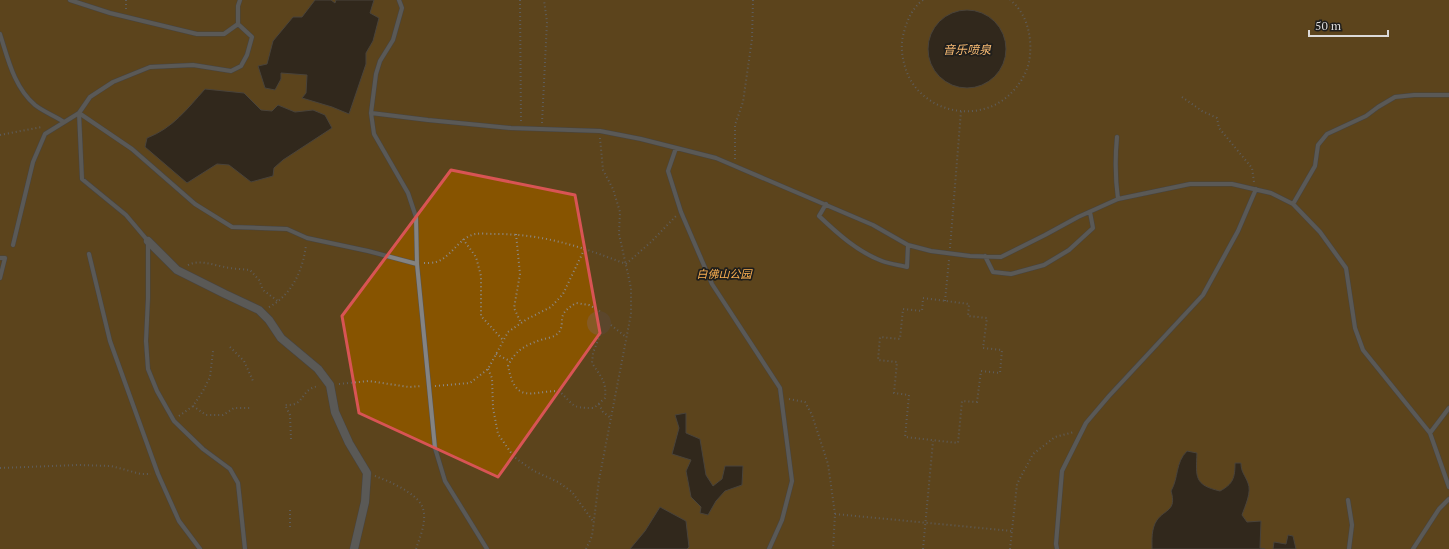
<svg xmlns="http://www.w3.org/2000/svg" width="1449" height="549" viewBox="0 0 1449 549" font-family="'PT Serif','Noto Sans SC',serif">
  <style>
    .green { fill: #875400 }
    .water { fill: #281702; stroke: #5e5242 }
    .building { fill: #855a24 }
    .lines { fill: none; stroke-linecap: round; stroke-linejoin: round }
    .lane-casing { stroke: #565451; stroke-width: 5 }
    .street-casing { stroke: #565451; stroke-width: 9 }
    .path { stroke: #8c8a87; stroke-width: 2; stroke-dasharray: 1 3; stroke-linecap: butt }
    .lane { stroke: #848381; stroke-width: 4 }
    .street { stroke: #848381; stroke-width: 8 }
    .marked { fill: none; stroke: #d85454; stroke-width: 3; stroke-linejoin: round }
    .labels { text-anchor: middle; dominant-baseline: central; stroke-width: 3.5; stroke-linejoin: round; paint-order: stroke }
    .park-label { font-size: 11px; font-style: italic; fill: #fdb151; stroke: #1f1e1c }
    .water-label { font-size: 12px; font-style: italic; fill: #f7ba72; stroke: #1f1e1c }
  </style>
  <rect width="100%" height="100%" fill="#393633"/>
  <path class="green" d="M0,0H1449V549H0Z"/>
  <path class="water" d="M315,0H331L335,3L336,0H374L370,13L379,18L373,41L366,53V64L349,114L332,107L302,98L306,93L307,75L281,73V79L275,90L265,88L258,66L267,64L273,41L293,17H302Z
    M928 49a39 39 0 1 1 78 0a39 39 0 1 1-78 0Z
    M205,89L244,93L261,110L272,111L278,105L295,112L313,110L325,115L332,128L283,160L274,168L273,176L251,182L229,165L217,164L187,183L145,147L147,138C173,128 187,109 205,89Z
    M686,413V433L700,439L706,475L713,486L722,479L725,466H743L742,485L725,491L716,501L708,515L700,513L701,507L691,497L686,471L691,460L672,454L679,428L675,415Z
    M1187,451L1197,453C1196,477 1194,485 1220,491C1233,484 1235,478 1235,463H1241C1241,472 1245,475 1248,483C1252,492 1245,506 1242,515L1247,522L1261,521L1260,548L1265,549H1152C1152,540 1151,529 1157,520C1165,509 1177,511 1171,491C1179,477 1175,463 1187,451Z
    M660,507L686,521L689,547L687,549H630L645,531Z
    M1288,535L1293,536L1296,549H1273L1274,542L1286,544Z"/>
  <path class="building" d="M587 323a12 12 0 1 1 24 0a12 12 0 1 1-24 0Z"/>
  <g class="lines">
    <defs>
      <path id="lane" d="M70,0L110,13L197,34H224L238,24V6L240,0
        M399,0L402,8L393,40L380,61L376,74L371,113L374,134L408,193L416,217L417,264L435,448L445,481L487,549
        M0,34C8,59 14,87 35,105C44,112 55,116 64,122
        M79,113L82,179L126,215L148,241V298L146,341L148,369L157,391L174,421L203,449L230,469L238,483L245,549
        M79,113L132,149L195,204L232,227L287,229L307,238L368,251L417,264
        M371,113L428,120L511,128L600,131L641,139L716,158L873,225L908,245L931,251L970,256L1001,257L1045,235L1078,217L1118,199L1190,184H1232L1271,193L1293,204L1320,232L1346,268L1355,328L1363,350L1430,433L1449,487
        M1117,137C1115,158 1115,177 1118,199
        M676,148L668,171L681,212L712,284L780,388L792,481L782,520L769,549
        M826,204L819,216C838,234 858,252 882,261C890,264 899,265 907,267L908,245
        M1293,204L1315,166L1318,145L1327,134L1366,116L1378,107L1395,97L1414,95H1449
        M13,245L33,162L45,134L79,113L90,97L113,82L150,67L193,65L231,71L241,66L247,55L252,37L238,24
        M89,254L110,341L158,474L179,521L200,549
        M985,256L993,272L1011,274L1044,265L1069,250L1093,228L1090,212
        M0,258H5L0,278
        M1430,433L1449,408
        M1348,500L1352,525L1349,549
        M1057,549L1056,544L1062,471L1086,423L1109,396L1203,295L1238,231L1256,189
        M1413,549L1439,509L1449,499"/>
      <path id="street" d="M148,241L177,270L225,294L259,310L269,320L281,338L318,369L330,385L335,412L349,443L367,473L365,502L354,549"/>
    </defs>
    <use href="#lane" class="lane-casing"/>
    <use href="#street" class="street-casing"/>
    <path class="path" d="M126,0V11
      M520,0L521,123
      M923,0C911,9 906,23 903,36C900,49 903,63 908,75C927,116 985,124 1014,90C1023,80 1029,68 1030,55C1032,35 1026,12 1010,0
      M1182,97L1202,111L1217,118L1219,128L1252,168L1254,182
      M542,123L547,22L544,0
      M0,135L42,127
      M735,159V125L743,102L752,39L753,0
      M516,234L520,274L514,308L521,323
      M463,239L476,257L481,276V316L503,340
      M950,248L961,111
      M424,263C428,263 433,263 436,262C452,257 458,238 475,234C481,233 489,234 496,234C544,234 582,247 626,264L651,242L676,216
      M188,265C200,259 212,265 225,267C233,269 242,269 250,270L259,280L263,290L279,302
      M923,298L969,304L968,316L987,318L983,348L1002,350L1000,373L981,371L977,402L962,401L958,443L905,437L909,395L894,393L897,362L878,360L880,337L900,339L903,309L922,311Z
      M945,301L949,260
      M269,307C292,295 303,270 306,245
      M600,311L589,305L576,303C571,306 567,309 564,313C560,319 564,328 558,333C555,337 548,338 544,339C527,344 515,350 508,366C516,405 530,391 559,391C575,405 569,408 594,408L605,398C607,381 600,376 592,363L593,353L600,335
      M611,325L626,337
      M230,347L244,361L253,381
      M496,354L510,361
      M488,369L492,378L493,408L498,434L514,457L534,471L558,482L572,492L593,521
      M339,384L369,381L409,387L422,386
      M435,386L470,383L488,369L508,332L527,319L551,307L563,294L585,248
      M789,399L805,402L812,415L828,464L835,514L833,549
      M599,404L603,412L611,418
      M193,406L206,415H223L234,408H250
      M179,416L193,406L203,391L210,377L213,351
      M291,439L290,415L285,405C288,405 292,405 295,404C304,400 304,388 319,386
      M0,468L78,465L111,466L141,474H151
      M375,476C389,481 416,493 422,506C428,519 420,537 416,549
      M835,514L1012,531
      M290,527V510
      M586,549L592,536L599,480L631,314V288L619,234L620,212L613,189L603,170L600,138
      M923,549L933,441
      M1010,549L1017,484L1033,454L1055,437L1074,432"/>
    <use href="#lane" class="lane"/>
    <use href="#street" class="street"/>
  </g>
  <path d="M0 0H1449V549H0ZM451,170L575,195L600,333L498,477L359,413L342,316Z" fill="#393633" fill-opacity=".55" fill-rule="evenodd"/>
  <path class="marked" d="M451,170L575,195L600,333L498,477L359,413L342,316Z"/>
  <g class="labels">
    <g class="park-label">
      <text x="724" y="274">白佛山公园</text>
    </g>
    <g class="water-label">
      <text x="967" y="49">音乐喷泉</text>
    </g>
  </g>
  <path d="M1309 30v6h79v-6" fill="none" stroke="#dcdad8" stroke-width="2"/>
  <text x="1315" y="30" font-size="12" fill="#dcdad8" stroke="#1f1e1c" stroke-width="3" paint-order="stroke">50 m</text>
</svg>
